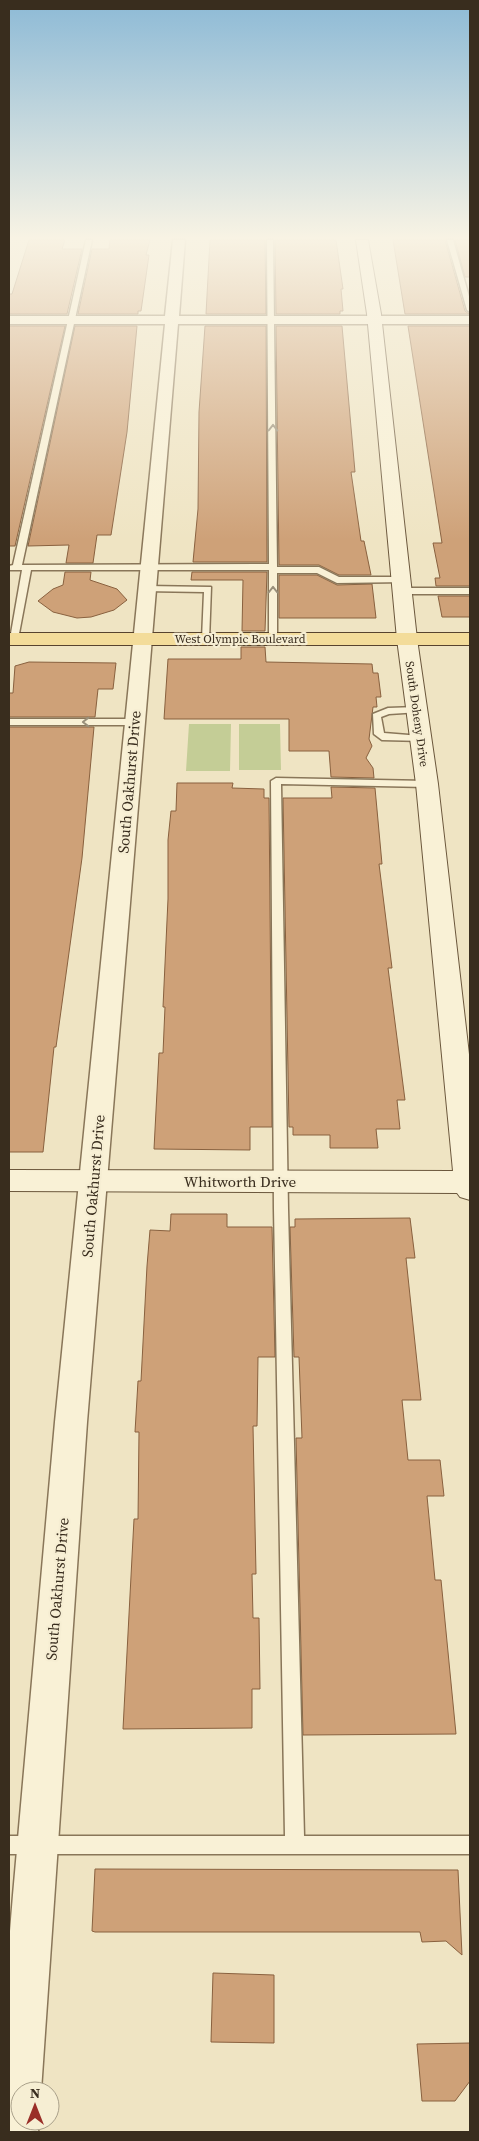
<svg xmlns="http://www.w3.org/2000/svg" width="479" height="2141" viewBox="0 0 479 2141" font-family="'Source Serif 4',serif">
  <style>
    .green { fill: #c4cd96 }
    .building { fill: #cea178; stroke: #89613f }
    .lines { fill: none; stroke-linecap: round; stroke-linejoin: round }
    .lane-casing { stroke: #897659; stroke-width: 3 }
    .street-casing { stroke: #897659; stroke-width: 3 }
    .secondary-casing { stroke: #6b573c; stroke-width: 2 }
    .primary-casing { stroke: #57432e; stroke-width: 2 }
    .lane { fill: #f9f1d6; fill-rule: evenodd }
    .street { fill: #f9f1d6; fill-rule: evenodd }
    .secondary { fill: #f9f1d6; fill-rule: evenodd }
    .primary { fill: #f3dc9a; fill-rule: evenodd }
    .oneway { stroke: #998f7a }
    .labels { text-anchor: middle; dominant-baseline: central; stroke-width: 4.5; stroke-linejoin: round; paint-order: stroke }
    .far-street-label { font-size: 12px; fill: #392d1e; stroke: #f6eed3 }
    .street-label { font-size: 15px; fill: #392d1e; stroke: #f6eed3 }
  </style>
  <rect width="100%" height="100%" fill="#efe4c3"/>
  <path class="green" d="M189,724H231L230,771H186Z
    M239,724H280L281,770H239Z"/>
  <path class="building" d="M29,240H65L62,249H82L67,314H9V294H12Z
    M110,240H150L146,255H149L141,311H138V314H78L92,249H109Z
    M210,240H265L266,314H206Z
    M275,240H336L343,289H341L343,311H340V314H276Z
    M393,240H445L465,311L469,314H405Z
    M455,240H470V277H465Z
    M9,326H65L15,546H9Z
    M75,326H137L127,432L111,535H97L93,563H66L69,545L28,546Z
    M205,326H266L267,562H193L198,509L199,412Z
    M276,326H342L355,472H351L361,541H364L371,575H339L319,565H279Z
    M408,326H470V586H436L435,578H440L433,543H442Z
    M65,572H91L90,580L117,589L127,600L114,610L91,617L77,618L53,612L38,601L53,589L63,585Z
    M192,572H267L265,631H242L243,580H191Z
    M279,575H317L337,585L372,584L376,618H279Z
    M438,596H470V617H442Z
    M241,647H265L266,662L372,664L373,673H378L381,697H376L377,707H373L369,739L372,746L366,758L373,768L374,778L331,777L329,751H289V719H164L168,659H241Z
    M29,662L116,663L113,689H98L95,717H9V693H13L15,666Z
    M9,727H94L82,858L56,1047H54L43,1152H9Z
    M177,783H233L232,788L264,789V798H269L272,1127H250V1150L154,1149L159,1053H163L165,1007H163L168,899V840L171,811H176Z
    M331,787L375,788L382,864H379L392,968H388L405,1100H397L400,1129H376L378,1148H330V1135H293V1127H289L283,798H332Z
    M171,1214H227V1227H272L275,1357H258L257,1426H253L256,1574H252L253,1618H259L260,1689H252V1728L123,1729L134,1519H138L139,1432H135L138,1381H141L147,1266L150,1230L170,1231Z
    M410,1218L415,1258H406L421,1400H402L408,1460H440L444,1496H427L435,1580H441L456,1734L303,1735L296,1438H302L299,1357H294L290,1227H295V1219Z
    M95,1869L458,1870L462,1955L446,1941L422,1942L420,1932H95L92,1931Z
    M213,1973L274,1975V2043L211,2042Z
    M470,2043V2081L455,2101H422L417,2044Z"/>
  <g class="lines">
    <defs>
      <path id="lane" d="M86,240H92L22,565L269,564L267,240H273L277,567H319L339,577H402L405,578V582L337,583L317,573H277V639L273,642L269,639V570H31L18,639L11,641L10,639L22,570H9V566L13,565Z
        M447,240H453L470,300V312L467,310Z
        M147,586L211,587L209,641L202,639L204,592L144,591L143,589Z
        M470,588V594H403L399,591L403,588Z
        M417,707L422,710L420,712L389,714L381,717L384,733L421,736L426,739L424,741L382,740L374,734L373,714L388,708Z
        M9,719H135L140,722L135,725H9Z
        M276,778L427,781L432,784L427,787L281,784L288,1209L304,1836H470V1854H9V1836H285L274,1209L271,781Z"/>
      <path id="street" d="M173,240H185L179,316H470V324H178L87,1422L41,2091H20V2121H39L38,2132H9V1943L13,1895L55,1422L165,324H9V316H165Z"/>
      <path id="secondary" d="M356,240H368L381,314L417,639L438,784L470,1063V1200L460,1197L457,1193L9,1191V1170L453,1171L416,784L397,639L367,314Z"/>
      <path id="primary" d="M9,633H470V645H9Z"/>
    </defs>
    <use href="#lane" class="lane-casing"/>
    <use href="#street" class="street-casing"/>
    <use href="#secondary" class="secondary-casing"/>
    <use href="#primary" class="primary-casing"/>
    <use href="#lane" class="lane"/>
    <use href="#street" class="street"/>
    <use href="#secondary" class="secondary"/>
    <use href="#primary" class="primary"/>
  </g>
  <defs><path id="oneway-chevron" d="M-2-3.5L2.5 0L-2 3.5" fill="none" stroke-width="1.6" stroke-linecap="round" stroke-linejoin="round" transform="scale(1.25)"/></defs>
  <g class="oneway">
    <use href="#oneway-chevron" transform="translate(273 428) rotate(-90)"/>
    <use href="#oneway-chevron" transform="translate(273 590) rotate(-90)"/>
    <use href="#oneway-chevron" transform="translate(86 722) rotate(-180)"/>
  </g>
  <linearGradient id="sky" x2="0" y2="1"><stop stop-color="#8dbad6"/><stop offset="0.44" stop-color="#f8f3e4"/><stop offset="1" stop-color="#f8f3e4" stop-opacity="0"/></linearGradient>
  <rect width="479" height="540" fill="url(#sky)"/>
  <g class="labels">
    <g class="far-street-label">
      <text x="240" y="639">West Olympic Boulevard</text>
      <text transform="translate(417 714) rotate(82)">South Doheny Drive</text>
    </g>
    <g class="street-label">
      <text transform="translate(129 782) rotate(-85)">South Oakhurst Drive</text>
      <text x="240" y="1181">Whitworth Drive</text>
      <text transform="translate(93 1186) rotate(-85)">South Oakhurst Drive</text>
      <text transform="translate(57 1589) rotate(-85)">South Oakhurst Drive</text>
    </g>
  </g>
  <rect width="479" height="2141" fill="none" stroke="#392d1e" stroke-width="20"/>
  <g transform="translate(35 2106)"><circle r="24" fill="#f6eed3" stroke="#aaa18b"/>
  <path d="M0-4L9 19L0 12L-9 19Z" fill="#9a2e28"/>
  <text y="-8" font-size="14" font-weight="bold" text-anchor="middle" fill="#392d1e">N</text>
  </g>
</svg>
